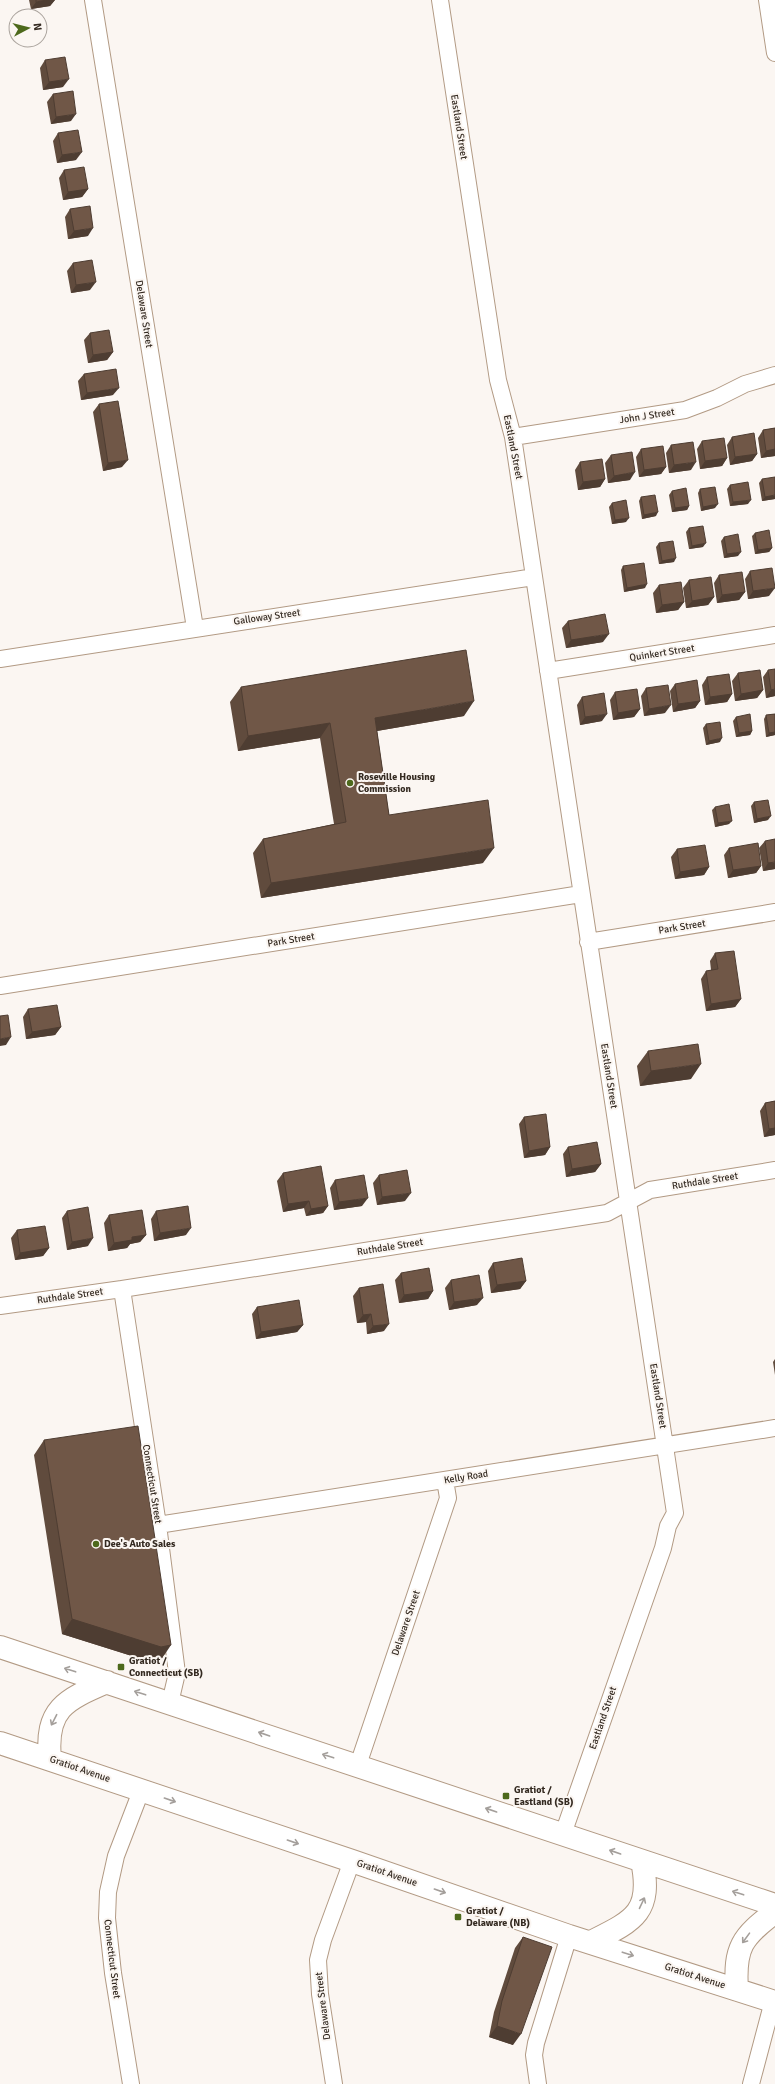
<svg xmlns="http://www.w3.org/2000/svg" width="775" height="2084" viewBox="0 0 775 2084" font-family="Signika,sans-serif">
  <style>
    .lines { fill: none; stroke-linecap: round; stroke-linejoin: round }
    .minor-casing { stroke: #b29a84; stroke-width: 18 }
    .primary-casing { stroke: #b29a84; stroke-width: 24 }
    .minor { stroke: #fff; stroke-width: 16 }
    .primary { stroke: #fff; stroke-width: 22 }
    .wall { fill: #604b3d }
    .shaded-wall { fill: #4e3d32 }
    .building { fill: #705747; stroke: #4e3d32 }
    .oneway { stroke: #a49f9b }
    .poi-dot { fill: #4d691c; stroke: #fbf6f2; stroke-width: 1.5 }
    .labels { text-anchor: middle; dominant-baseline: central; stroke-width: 4; stroke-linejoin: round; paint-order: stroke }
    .street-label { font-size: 10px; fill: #342a21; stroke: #fbf6f2 }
    .poi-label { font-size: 10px; font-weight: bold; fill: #342a21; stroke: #fbf6f2; text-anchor: start }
  </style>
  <rect width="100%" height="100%" fill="#fbf6f2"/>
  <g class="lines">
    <defs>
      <path id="minor" d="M93,0L195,628
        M440,0L498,380L513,437L675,1513L668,1526L663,1548L563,1834
        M767,0L775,53
        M513,437L685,410L717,398L745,384L775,375
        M0,659L534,577
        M548,671L775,635
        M588,942L775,912
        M0,986L581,894
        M122,1289L158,1525L177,1673L170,1703
        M0,1306L122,1289L607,1213L650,1190L775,1170
        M158,1525L775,1428
        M358,1765L448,1498L445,1480
        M131,2084L113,1973L107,1918L108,1892L116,1856L141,1791
        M334,2084L320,1994L318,1960L323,1940L352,1861
        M538,2084L534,2055L536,2043L569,1936
        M751,2084L773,2001"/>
      <path id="primary" d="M0,1647L775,1905
        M0,1743L352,1861L569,1936L775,2002
        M50,1759C45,1709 65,1700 107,1682
        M591,1942C633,1921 653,1913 642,1861
        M737,1990C734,1947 742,1937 775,1912"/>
    </defs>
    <use href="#minor" class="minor-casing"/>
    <use href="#primary" class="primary-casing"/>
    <use href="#minor" class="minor"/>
    <use href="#primary" class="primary"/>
  </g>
  <path class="wall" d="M29,0H55L50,6L31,9Z
    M45,60L63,87L43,90L40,68Z
    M53,94L71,121L51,124L47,102Z
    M58,133L76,160L57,163L53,141Z
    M64,170L88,189L82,197L63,200L59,178Z
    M70,209L88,236L68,239L65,217Z
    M73,263L90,290L71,293L67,271Z
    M90,333L113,352L107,360L88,363L84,340Z
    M84,374L113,395L81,400L78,381Z
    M99,404L122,467L103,471L93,412Z
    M775,428V456L761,458L758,438L763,430Z
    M732,437L757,454L752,461L730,465L727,445Z
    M702,441L727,458L722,466L700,469L697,449Z
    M671,445L691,470L669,473L666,453Z
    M641,449L666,467L661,474L639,477L636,457Z
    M611,455L630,480L608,483L605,463Z
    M580,462L605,479L600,487L578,490L575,470Z
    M762,479L775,499L762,501L759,483Z
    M730,485L748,504L730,506L727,489Z
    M700,489L715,508L701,511L698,493Z
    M672,491L689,506L687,510L672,512L669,495Z
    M641,497L656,516L642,519L639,501Z
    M612,503L626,522L612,524L609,507Z
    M689,528L703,547L689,549L686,532Z
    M755,533L772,548L769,552L755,554L752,536Z
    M724,537L738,556L724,558L721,541Z
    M659,543L674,562L659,564L656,547Z
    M623,566L645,588L624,592L621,570Z
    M750,571L769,596L748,599L745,579Z
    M719,575L745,592L739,600L717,603L714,583Z
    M689,580L714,597L708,605L686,608L683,588Z
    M659,585L684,602L678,610L656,613L653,593Z
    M568,621L603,642L566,648L562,628Z
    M768,670L775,696L766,698L763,677Z
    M738,673L763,690L757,698L735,701L732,681Z
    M707,677L732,694L727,702L705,705L702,685Z
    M675,684L700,701L695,708L673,712L670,691Z
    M241,687L464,716L377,731L389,815L483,863L261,898L253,853L263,839L334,824L320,738L238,751L230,702Z
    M646,688L665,713L644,716L641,696Z
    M615,692L640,709L634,717L613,720L610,700Z
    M582,697L602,721L580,725L577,705Z
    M775,714V735L766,737L764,719L766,715Z
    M736,717L752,731L750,735L736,737L733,721Z
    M706,724L720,742L706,745L703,728Z
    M754,802L768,820L754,823L751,806Z
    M715,807L729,824L715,827L712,810Z
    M765,841L775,869L763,871L759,848Z
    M729,848L761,866L756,873L728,878L724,855Z
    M677,849L709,867L704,875L675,879L671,857Z
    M715,953L741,999L735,1007L706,1011L701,979L706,971L711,970L710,961Z
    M28,1009L61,1027L55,1035L26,1039L23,1017Z
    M648,1051L691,1079L640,1086L637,1066Z
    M775,1101V1135L764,1137L760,1111L765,1103Z
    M524,1117L550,1147L545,1155L524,1158L519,1124Z
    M568,1147L601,1164L595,1172L566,1177L563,1154Z
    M283,1173L328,1206L323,1213L306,1216L304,1208L283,1212L277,1181Z
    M379,1175L405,1201L377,1205L373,1183Z
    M335,1180L362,1206L334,1210L330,1188Z
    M67,1211L88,1246L67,1250L62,1218Z
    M156,1211L186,1235L154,1241L151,1219Z
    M109,1215L146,1235L140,1242L130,1244L127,1248L108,1251L104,1223Z
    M17,1230L49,1248L43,1256L15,1260L11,1238Z
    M493,1263L526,1281L520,1289L491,1293L488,1271Z
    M401,1273L433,1291L428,1299L399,1303L395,1280Z
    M451,1280L477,1305L449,1310L445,1288Z
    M359,1288L384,1331L367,1334L366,1322L357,1323L353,1296Z
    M257,1307L303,1325L297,1332L256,1339L252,1314Z
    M775,1359V1375L773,1362Z
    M44,1440L161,1660L151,1662L62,1634L34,1455Z
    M523,1937L513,2045L489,2037L494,2012L515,1948Z"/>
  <path class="shaded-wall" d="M47,0H55L50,6L31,9L36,2Z
    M69,79L63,87L43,90L49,82Z
    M76,114L71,121L51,124L56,117Z
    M82,152L76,160L57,163L62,155Z
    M88,189L82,197L63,200L68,192Z
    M93,228L88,236L68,239L74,231Z
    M96,282L90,290L71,293L76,285Z
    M113,352L107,360L88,363L93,355Z
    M119,388L113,395L81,400L87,393Z
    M775,449V456L761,458L766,451Z
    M757,454L752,461L730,465L735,457Z
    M727,458L722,466L700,469L705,461Z
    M128,460L122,467L103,471L108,463Z
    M696,462L691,470L669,473L674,465Z
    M666,467L661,474L639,477L644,470Z
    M635,472L630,480L608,483L614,476Z
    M605,479L600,487L578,490L583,482Z
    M775,495V499L762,501L765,497Z
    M751,500L748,504L730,506L733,502Z
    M718,504L715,508L701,511L703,507Z
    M689,506L687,510L672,512L675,508Z
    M658,512L656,516L642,519L644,515Z
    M629,518L626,522L612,524L615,520Z
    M706,543L703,547L689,549L692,546Z
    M772,548L769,552L755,554L758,550Z
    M741,552L738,556L724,558L727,554Z
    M676,558L674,562L659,564L662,561Z
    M647,584L645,588L624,592L627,588Z
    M775,588L769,596L748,599L753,591Z
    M745,592L739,600L717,603L722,595Z
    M714,597L708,605L686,608L692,601Z
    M684,602L678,610L656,613L662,605Z
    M609,634L603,642L566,648L571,640Z
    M775,689V696L766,698L771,690Z
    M763,690L757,698L735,701L741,694Z
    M732,694L727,702L705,705L710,697Z
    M474,701L464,716L365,733L375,718Z
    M700,701L695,708L673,712L678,704Z
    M671,705L665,713L644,716L649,709Z
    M640,709L634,717L613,720L618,713Z
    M607,714L602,721L580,725L585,717Z
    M330,723L320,738L238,751L248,736Z
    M752,731L750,735L736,737L739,733Z
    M775,732V735L766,737L769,733Z
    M722,738L720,742L706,745L709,741Z
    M771,816L768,820L754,823L757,819Z
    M732,821L729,824L715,827L718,823Z
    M494,848L483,863L261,898L271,883Z
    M775,862V869L763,871L768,863Z
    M761,866L756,873L728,878L733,870Z
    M709,867L704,875L675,879L680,872Z
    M741,999L735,1007L706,1011L711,1004Z
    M61,1027L55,1035L26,1039L32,1032Z
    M11,1037L6,1045L0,1046V1039Z
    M701,1064L691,1079L640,1086L651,1071Z
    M775,1128V1135L764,1137L769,1129Z
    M550,1147L545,1155L524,1158L529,1151Z
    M601,1164L595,1172L566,1177L572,1169Z
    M411,1193L405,1201L377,1205L382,1197Z
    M368,1198L362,1206L334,1210L339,1202Z
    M309,1201L304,1208L283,1212L288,1204Z
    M328,1206L323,1213L306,1216L311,1209Z
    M191,1228L186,1235L154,1241L160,1233Z
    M146,1235L140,1242L130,1244L127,1248L108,1251L114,1243L132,1237Z
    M93,1238L88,1246L67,1250L72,1242Z
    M49,1248L43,1256L15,1260L20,1253Z
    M526,1281L520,1289L491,1293L497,1285Z
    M433,1291L428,1299L399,1303L404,1295Z
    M483,1298L477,1305L449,1310L454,1302Z
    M371,1314L366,1322L357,1323L363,1315Z
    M389,1324L384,1331L367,1334L373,1326Z
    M303,1325L297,1332L256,1339L261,1332Z
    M72,1619L171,1645L161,1660L151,1662L62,1634Z
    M497,2026L521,2034L513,2045L489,2037Z"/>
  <path class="building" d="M36,0H47L36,2Z
    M65,57L69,79L49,82L45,60Z
    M73,91L76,114L56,117L53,94Z
    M78,130L82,152L62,155L58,133Z
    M84,167L88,189L68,192L64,170Z
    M90,206L93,228L74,231L70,209Z
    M92,260L96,282L76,285L73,263Z
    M109,330L113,352L93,355L90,333Z
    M116,369L119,388L87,393L84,374Z
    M118,401L128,460L108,463L99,404Z
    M775,428V449L766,451L763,430Z
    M754,433L757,454L735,457L732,437Z
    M724,438L727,458L705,461L702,441Z
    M693,442L696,462L674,465L671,445Z
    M663,446L666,467L644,470L641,449Z
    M632,452L635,472L614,476L611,455Z
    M602,459L605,479L583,482L580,462Z
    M775,477V495L765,497L762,479Z
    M748,482L751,500L733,502L730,485Z
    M715,487L718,504L703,507L700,489Z
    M686,488L689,506L675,508L672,491Z
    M655,495L658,512L644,515L641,497Z
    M626,500L629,518L615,520L612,503Z
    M703,526L706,543L692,546L689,528Z
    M769,530L772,548L758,550L755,533Z
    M738,534L741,552L727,554L724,537Z
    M673,541L676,558L662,561L659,543Z
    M644,563L647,584L627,588L623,566Z
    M772,568L775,588L753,591L750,571Z
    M742,572L745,592L722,595L719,575Z
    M711,577L714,597L692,601L689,580Z
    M681,582L684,602L662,605L659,585Z
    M605,614L609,634L571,640L568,621Z
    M466,650L474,701L375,718L389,815L488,800L494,848L271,883L263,839L346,822L330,723L248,736L241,687Z
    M775,669V689L771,690L768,670Z
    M760,670L763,690L741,694L738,673Z
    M729,674L732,694L710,697L707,677Z
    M697,680L700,701L678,704L675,684Z
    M668,685L671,705L649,709L646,688Z
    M637,689L640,709L618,713L615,692Z
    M604,693L607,714L585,717L582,697Z
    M750,714L752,731L739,733L736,717Z
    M775,714V732L769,733L766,715Z
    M720,722L722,738L709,741L706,724Z
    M768,800L771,816L757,819L754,802Z
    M729,804L732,821L718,823L715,807Z
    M775,839V862L768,863L765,841Z
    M758,843L761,866L733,870L729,848Z
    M705,845L709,867L680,872L677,849Z
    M734,951L741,999L711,1004L706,971L718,969L715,953Z
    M57,1005L61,1027L32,1032L28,1009Z
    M8,1015L11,1037L0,1039V1016Z
    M698,1044L701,1064L651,1071L648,1051Z
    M775,1101V1128L769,1129L765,1103Z
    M546,1114L550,1147L529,1151L524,1117Z
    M597,1142L601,1164L572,1169L568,1147Z
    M321,1166L328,1206L311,1209L309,1201L288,1204L283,1173Z
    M407,1170L411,1193L382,1197L379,1175Z
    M364,1175L368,1198L339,1202L335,1180Z
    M188,1206L191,1228L160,1233L156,1211Z
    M88,1207L93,1238L72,1242L67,1211Z
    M142,1210L146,1235L132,1237V1240L114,1243L109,1215Z
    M45,1226L49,1248L20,1253L17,1230Z
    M522,1258L526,1281L497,1285L493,1263Z
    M429,1268L433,1291L404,1295L401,1273Z
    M479,1275L483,1298L454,1302L451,1280Z
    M383,1284L389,1324L373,1326L371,1314L363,1315L359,1288Z
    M299,1300L303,1325L261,1332L257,1307Z
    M138,1426L171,1645L161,1647L72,1619L44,1440Z
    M523,1937L552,1947L521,2034L497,2026L502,2001Z"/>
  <defs><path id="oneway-shaft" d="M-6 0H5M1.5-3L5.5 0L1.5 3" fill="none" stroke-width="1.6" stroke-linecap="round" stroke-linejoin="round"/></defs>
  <g class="oneway">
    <use href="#oneway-shaft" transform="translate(70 1670) rotate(-162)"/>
    <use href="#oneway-shaft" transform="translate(140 1693) rotate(-162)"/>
    <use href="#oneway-shaft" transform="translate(54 1720) rotate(117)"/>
    <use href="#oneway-shaft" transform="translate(264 1734) rotate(-161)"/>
    <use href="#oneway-shaft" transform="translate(328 1756) rotate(-162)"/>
    <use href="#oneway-shaft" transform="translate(170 1800) rotate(19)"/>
    <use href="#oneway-shaft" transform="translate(491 1810) rotate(-161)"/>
    <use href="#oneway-shaft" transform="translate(293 1842) rotate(19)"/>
    <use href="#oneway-shaft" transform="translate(615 1852) rotate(-161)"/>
    <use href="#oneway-shaft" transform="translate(440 1891) rotate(19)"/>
    <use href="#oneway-shaft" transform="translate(738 1893) rotate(-162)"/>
    <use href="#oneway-shaft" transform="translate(642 1903) rotate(-65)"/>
    <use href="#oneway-shaft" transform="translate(746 1938) rotate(126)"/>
    <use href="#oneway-shaft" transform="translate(628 1954) rotate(18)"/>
  </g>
  <g class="poi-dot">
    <circle cx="350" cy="783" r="4"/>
    <circle cx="96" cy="1544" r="4"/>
    <rect x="117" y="1663" width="8" height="8" rx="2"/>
    <rect x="502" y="1792" width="8" height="8" rx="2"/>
    <rect x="454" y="1913" width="8" height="8" rx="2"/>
  </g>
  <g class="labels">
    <g class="street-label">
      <text transform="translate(459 127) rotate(81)">Eastland Street</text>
      <text transform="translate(144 314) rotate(81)">Delaware Street</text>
      <text transform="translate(647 416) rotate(-9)">John J Street</text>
      <text transform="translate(513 447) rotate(79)">Eastland Street</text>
      <text transform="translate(267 617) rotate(-8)">Galloway Street</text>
      <text transform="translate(662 653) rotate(-9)">Quinkert Street</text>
      <text transform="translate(682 927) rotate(-9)">Park Street</text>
      <text transform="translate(291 940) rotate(-9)">Park Street</text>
      <text transform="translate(609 1076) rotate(81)">Eastland Street</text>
      <text transform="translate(705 1181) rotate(-9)">Ruthdale Street</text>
      <text transform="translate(390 1247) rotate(-9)">Ruthdale Street</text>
      <text transform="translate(70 1296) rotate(-8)">Ruthdale Street</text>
      <text transform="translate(658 1396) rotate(81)">Eastland Street</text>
      <text transform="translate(466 1477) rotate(-9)">Kelly Road</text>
      <text transform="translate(152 1484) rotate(81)">Connecticut Street</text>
      <text transform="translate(406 1623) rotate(-71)">Delaware Street</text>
      <text transform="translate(603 1718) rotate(-71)">Eastland Street</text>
      <text transform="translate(80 1769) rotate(19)">Gratiot Avenue</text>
      <text transform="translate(387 1873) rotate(19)">Gratiot Avenue</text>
      <text transform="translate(112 1959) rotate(83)">Connecticut Street</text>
      <text transform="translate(695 1976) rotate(18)">Gratiot Avenue</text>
      <text transform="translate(323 2006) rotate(-97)">Delaware Street</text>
    </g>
    <g class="poi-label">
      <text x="358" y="777">Roseville Housing<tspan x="358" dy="12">Commission</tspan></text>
      <text x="104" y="1544">Dee's Auto Sales</text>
      <text x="129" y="1661">Gratiot /<tspan x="129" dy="12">Connecticut (SB)</tspan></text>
      <text x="514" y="1790">Gratiot /<tspan x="514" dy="12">Eastland (SB)</tspan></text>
      <text x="466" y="1911">Gratiot /<tspan x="466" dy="12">Delaware (NB)</tspan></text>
    </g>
  </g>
  <g transform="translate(28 28) rotate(83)"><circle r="19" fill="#fbf6f2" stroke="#aba49e"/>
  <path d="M0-3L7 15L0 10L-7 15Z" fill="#4d691c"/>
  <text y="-6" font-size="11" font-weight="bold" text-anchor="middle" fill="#342a21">N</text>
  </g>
</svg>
